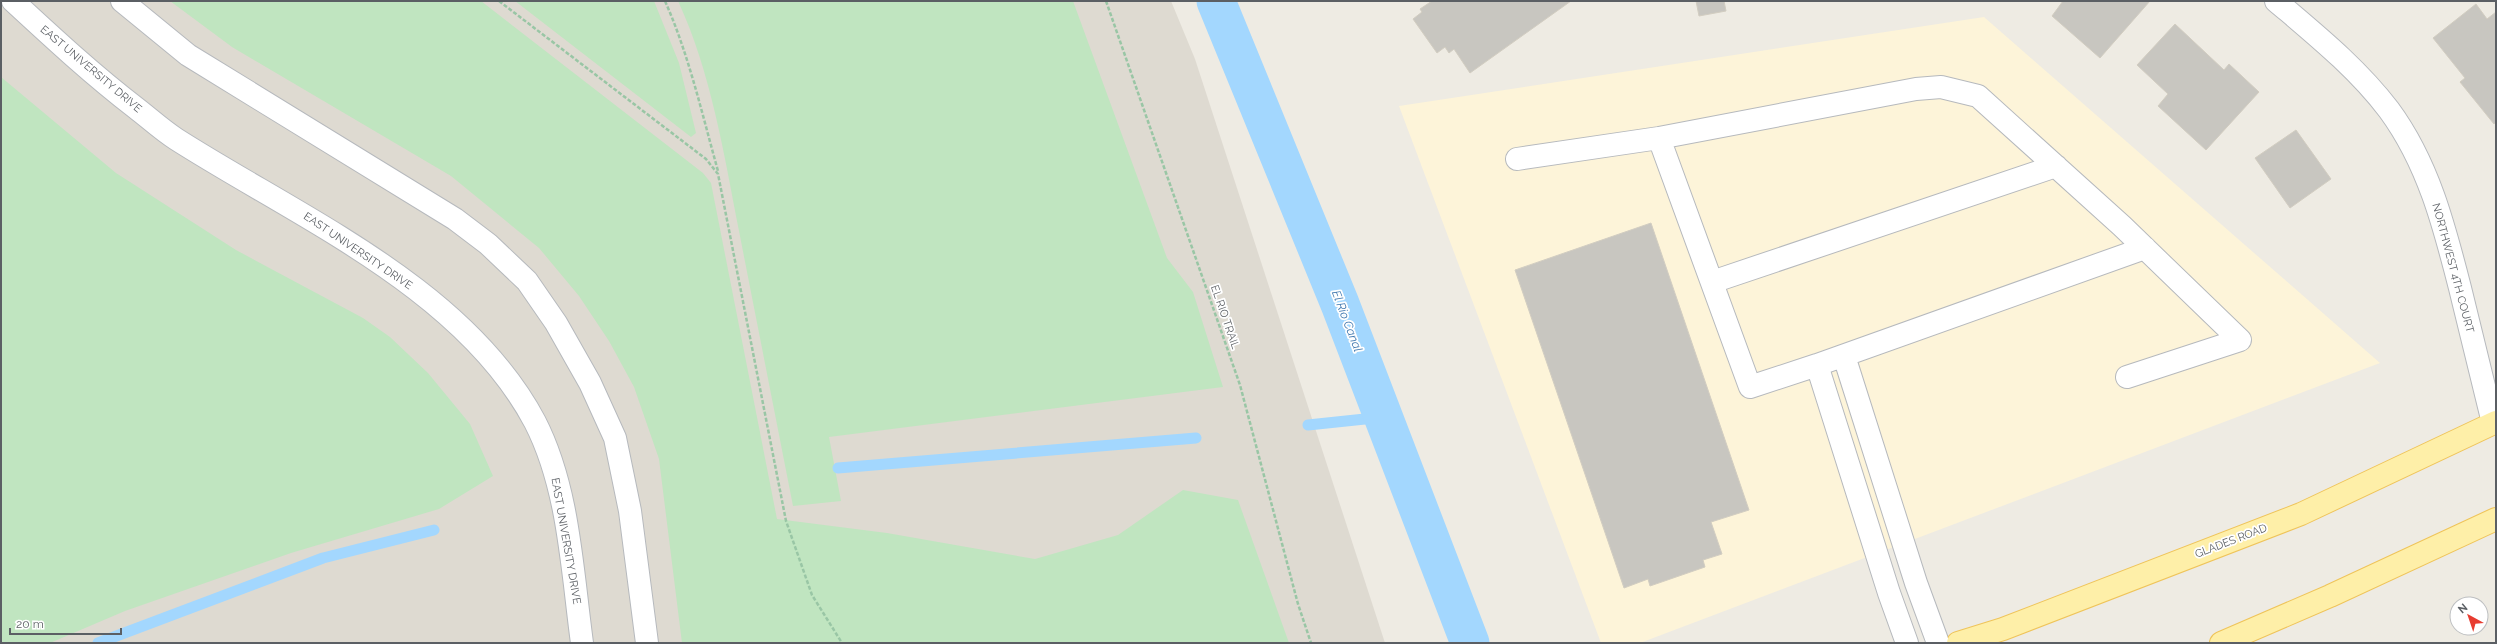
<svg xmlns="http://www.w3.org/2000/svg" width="2497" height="644" viewBox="0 0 2497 644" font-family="Raleway,sans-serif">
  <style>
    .commercial { fill: #fdf4d9 }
    .education { fill: #dedad1 }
    .green { fill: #c0e5c0 }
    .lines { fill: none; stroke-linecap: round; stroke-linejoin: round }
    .stream { stroke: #a3d7fe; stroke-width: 11 }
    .canal { stroke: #a3d7fe; stroke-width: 39 }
    .building { fill: #c8c6c0; stroke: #d2cdc1 }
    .minor-casing { stroke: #b6b9bd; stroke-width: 24 }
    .major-casing { stroke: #efc45a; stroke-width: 24 }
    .path { stroke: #99c6a5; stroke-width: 2.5; stroke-dasharray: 4 2; stroke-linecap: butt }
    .minor { stroke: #fff; stroke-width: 22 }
    .major { stroke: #feefa8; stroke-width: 22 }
    .labels { text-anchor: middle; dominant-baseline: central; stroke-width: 3.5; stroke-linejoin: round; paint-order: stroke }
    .street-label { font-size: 11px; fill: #5b5f64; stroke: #fff }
    .water-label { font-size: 12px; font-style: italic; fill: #4078af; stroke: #fff }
  </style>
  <rect width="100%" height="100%" fill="#eeebe3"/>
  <path class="commercial" d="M1984,17L2380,363L1640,643H1601L1399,106Z"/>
  <path class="education" d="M1,1H1171L1195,59L1385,643H1Z"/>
  <path class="green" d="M170,1H481L703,173L711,183L777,519L887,533L1035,559L1118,535L1183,490L1238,500L1289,643H682L659,459L634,387L609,341L579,296L539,248L451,176L232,47Z
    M515,1H654L679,63L696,133L691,137Z
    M678,1H1073L1167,258L1193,292L1223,387L829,437L841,501L793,506C775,414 757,323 739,231C724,154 711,72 678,1Z
    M1,77L116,173L236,250L363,318L390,337L428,373L470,424L493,476L439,509L291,553L125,611L50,643H1Z"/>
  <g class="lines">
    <path class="stream" d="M1308,425L1384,417
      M838,468L1196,438
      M98,643L323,558L434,530"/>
    <path class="canal" d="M1216,1L1340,304L1470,643"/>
  </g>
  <path class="building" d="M1432,1H1571L1470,73L1454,49L1449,53L1445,47L1437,53L1413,19L1422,12L1420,9Z
    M1696,1H1724L1726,11L1699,16Z
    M2063,1H2150L2100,58L2052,16Z
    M2476,4L2487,19L2496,12V122L2494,124L2460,82L2465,78L2433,38Z
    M2175,24L2224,70L2229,64L2259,92L2206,150L2158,106L2168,94L2137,65Z
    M2296,130L2331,179L2290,208L2255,158Z
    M1651,223L1749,510L1711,522L1722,554L1703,560L1705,567L1650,586L1648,579L1624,588L1515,270Z"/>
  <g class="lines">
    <defs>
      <path id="minor" d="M13,1C53,38 93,75 136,108C149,118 162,130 176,139C298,217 464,288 535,422C569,488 572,570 582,643
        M122,1L188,55L455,219L488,244L527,281L556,323L590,383L615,438L630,511L647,643
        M2276,1C2316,35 2357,68 2389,110C2428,163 2444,225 2460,288C2471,333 2482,378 2493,423
        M1659,138L1750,387L1817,365L1889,593L1907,643
        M1517,159L1659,138L1916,89L1941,87L1978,96L2122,226L2240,340L2127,377
        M1712,282L2056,166
        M1844,356L1916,583L1938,643
        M1817,365L2145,248"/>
      <path id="major" d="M1958,643L2003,629L2301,514L2496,422
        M2221,643L2330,596L2496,519"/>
    </defs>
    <use href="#minor" class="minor-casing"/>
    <use href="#major" class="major-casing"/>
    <path class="path" d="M499,1L706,159L718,174L786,521L812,595L842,643
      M665,1C689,55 702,114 718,171
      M1106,1L1240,385L1298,604L1311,643"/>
    <use href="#minor" class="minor"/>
    <use href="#major" class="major"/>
  </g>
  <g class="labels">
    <g class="street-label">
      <text transform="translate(91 69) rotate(40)">EAST UNIVERSITY DRIVE</text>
      <text transform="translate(358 251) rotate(34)">EAST UNIVERSITY DRIVE</text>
      <text transform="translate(2453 268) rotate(75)">NORTHWEST 4TH COURT</text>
      <text transform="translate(1225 317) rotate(71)">EL RIO TRAIL</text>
      <text transform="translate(566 541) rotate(80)">EAST UNIVERSITY DRIVE</text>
      <text transform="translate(2231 541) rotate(-21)">GLADES ROAD</text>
    </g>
    <g class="water-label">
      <text transform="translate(1347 321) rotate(69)">El Rio Canal</text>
    </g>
  </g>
  <rect width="2497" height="644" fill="none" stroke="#5b5f64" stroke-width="4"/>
  <g transform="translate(2469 616) rotate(320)"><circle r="19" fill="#ffffff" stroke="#bdbfc1"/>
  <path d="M0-3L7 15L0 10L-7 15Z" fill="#e73c30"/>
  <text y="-6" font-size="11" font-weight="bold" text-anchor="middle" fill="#5b5f64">N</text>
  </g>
  <path d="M10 628v6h111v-6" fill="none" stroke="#5b5f64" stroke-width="2"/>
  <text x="16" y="628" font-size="12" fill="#5b5f64" stroke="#ffffff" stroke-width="3" paint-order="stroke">20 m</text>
</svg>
